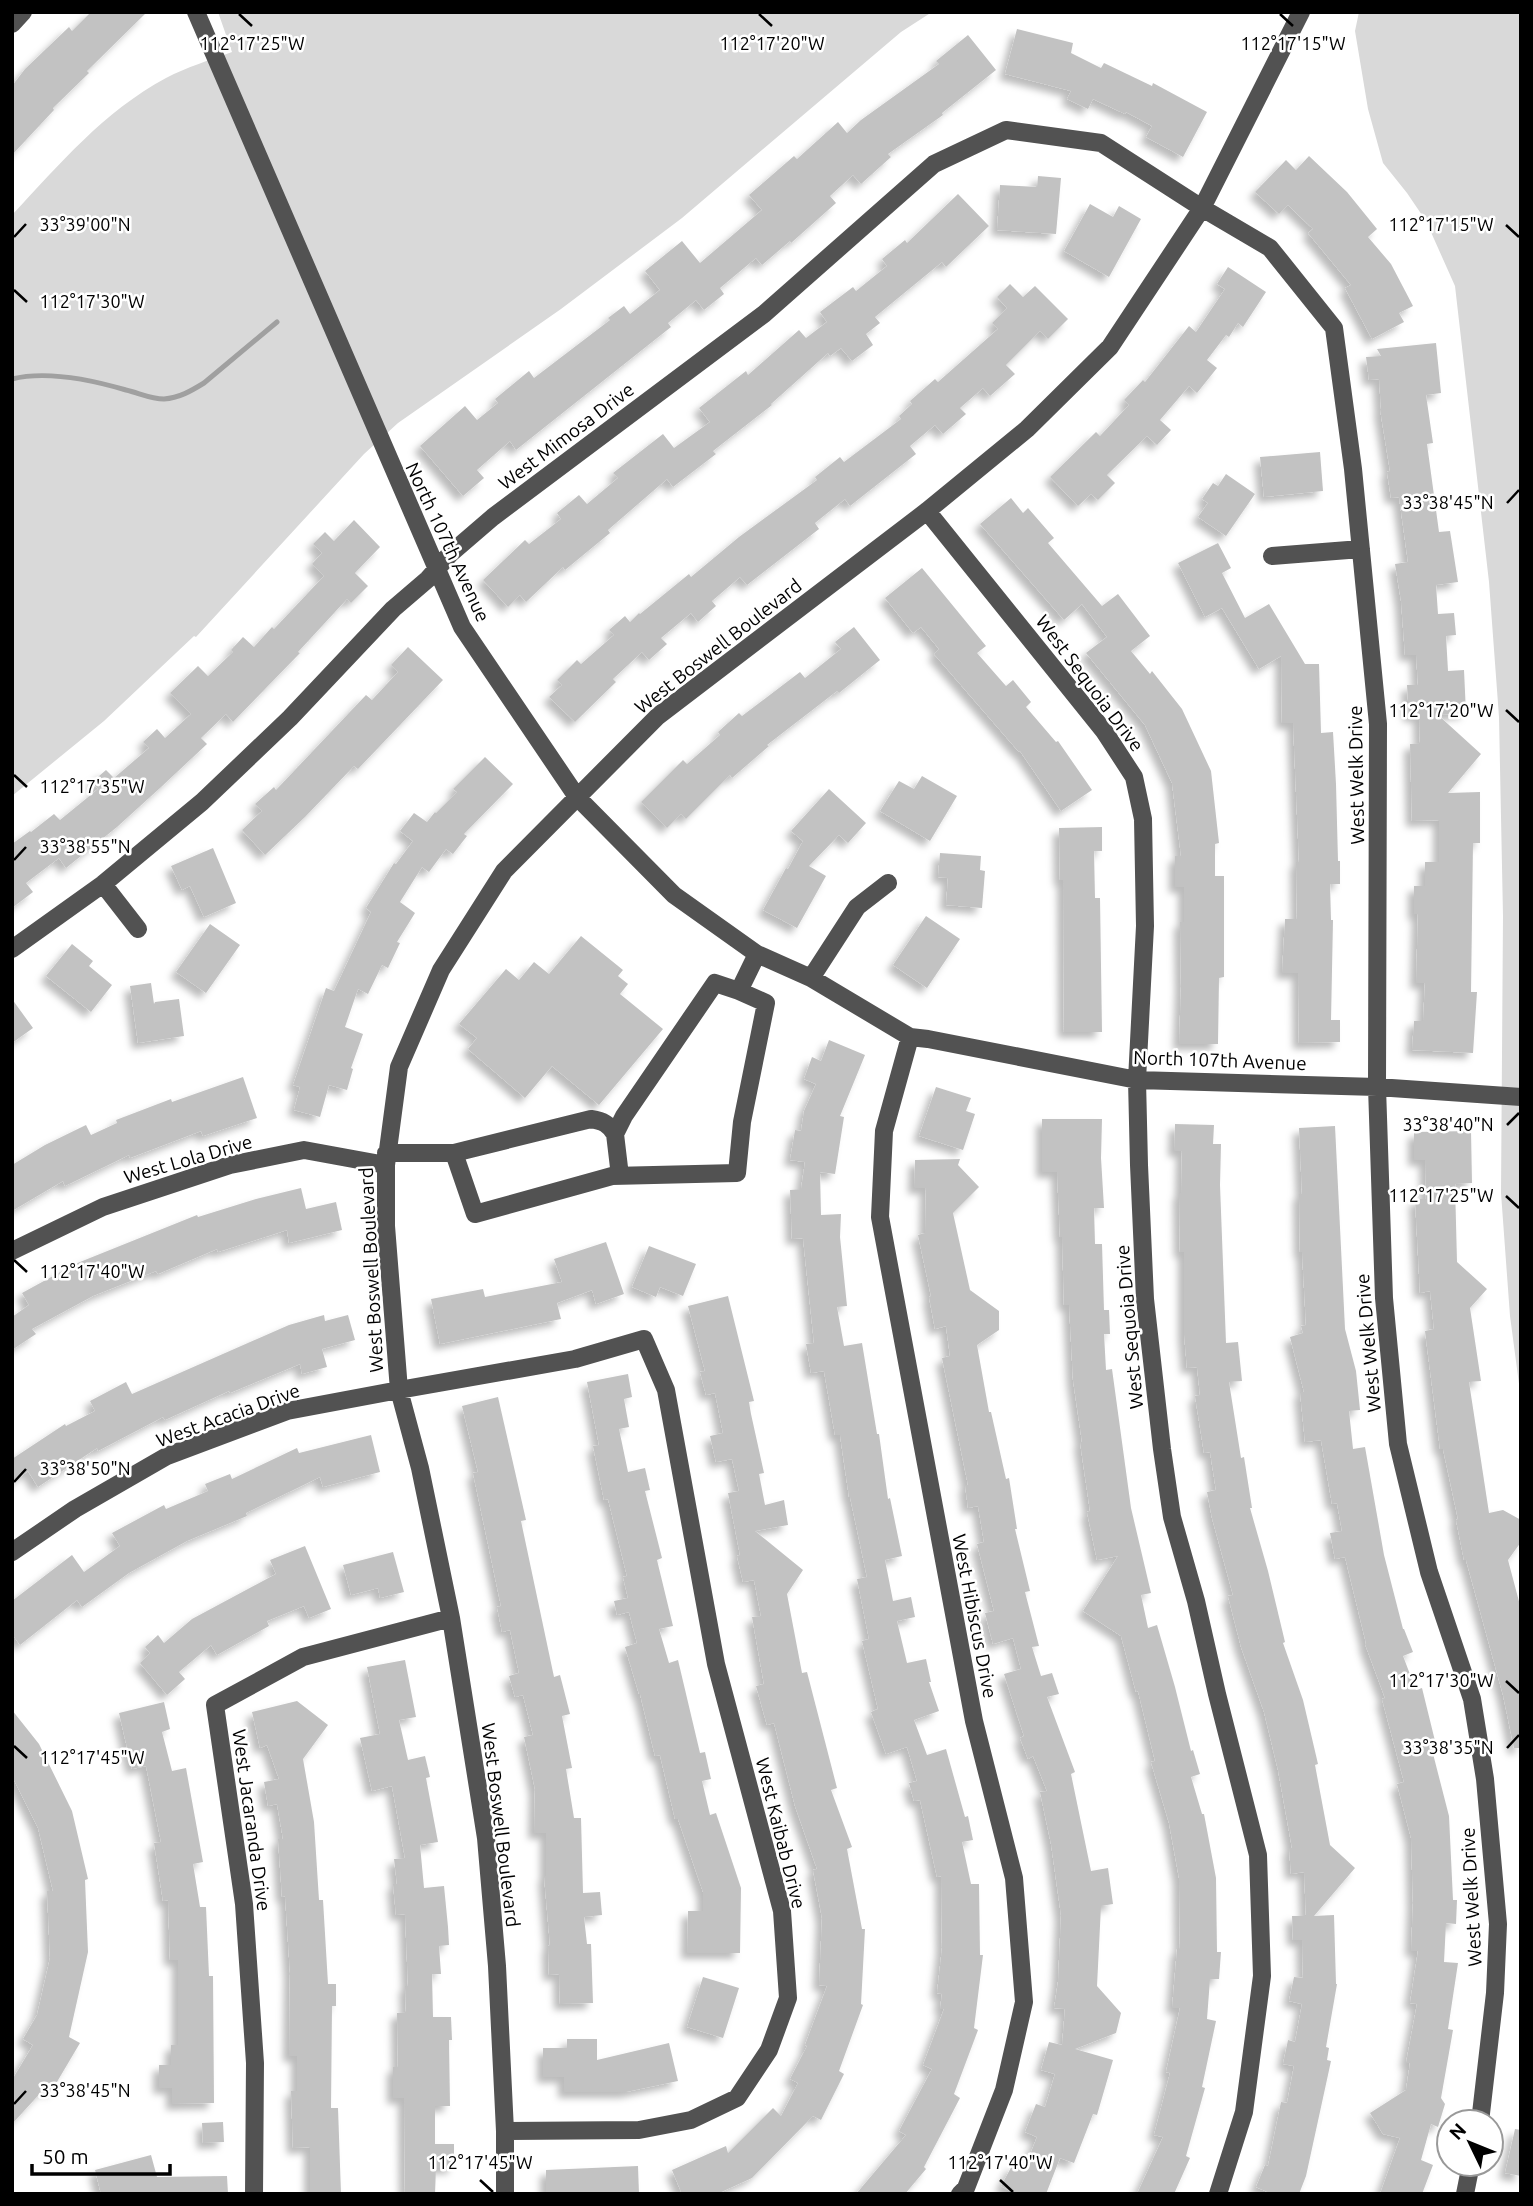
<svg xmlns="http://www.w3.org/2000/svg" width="1533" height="2206" viewBox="0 0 1533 2206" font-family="Ubuntu,sans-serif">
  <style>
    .green { fill: #d9d9d9 }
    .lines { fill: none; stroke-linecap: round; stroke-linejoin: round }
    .stream { stroke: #a0a0a0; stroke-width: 5 }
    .building { fill: #c2c2c2; filter: url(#shadow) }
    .minor { stroke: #525252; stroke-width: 18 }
    .ticks { fill: none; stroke: #000; stroke-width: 2.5 }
    .labels { text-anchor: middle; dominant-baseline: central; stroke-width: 5; stroke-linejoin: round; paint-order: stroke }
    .street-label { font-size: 19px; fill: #000; stroke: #fff }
    .ticks-label { font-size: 18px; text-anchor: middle; fill: #000; stroke: #fff; stroke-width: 5; stroke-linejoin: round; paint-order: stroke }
  </style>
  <defs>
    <filter id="shadow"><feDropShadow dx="-6" dy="6" stdDeviation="3.5" flood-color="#0004"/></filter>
  </defs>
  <rect width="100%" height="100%" fill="#fff"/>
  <path class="green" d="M218,12H932L901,32L682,218L561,309L398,423L364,454L196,637L194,636L104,721L12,796V215C60,164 103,112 166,78C187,67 210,60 232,52Z
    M1359,12H1521V1399L1510,1316L1501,1193L1503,916L1499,717L1489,582L1455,286L1426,221L1407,193L1383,163L1368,109L1355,31Z"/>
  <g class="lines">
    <path class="stream" d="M12,379C48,370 92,380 126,390C139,393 151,399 164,399C179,398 191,391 204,383L277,322"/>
  </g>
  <path class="building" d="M91,12H147L87,71L89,73L53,108L54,110L12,155V86L25,69L69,27L72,31Z
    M1017,29L1073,43L1071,53L1101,68L1104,63L1152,86L1153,83L1207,112L1183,157L1146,137L1152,126L1126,112L1125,114L1093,99L1088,109L1067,99L1071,91L1005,74Z
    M968,35L996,70L942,113L943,115L888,154L891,157L861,184L853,175L830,196L836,203L791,243L790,241L762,265L756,258L720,288L724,294L704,310L696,300L668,323L671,327L516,450L510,441L477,470L484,478L463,496L420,446L465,406L477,420L498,403L495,399L529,371L534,378L610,320L608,318L624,306L630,314L660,290L645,271L682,241L700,263L762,210L749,195L794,156L797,159L838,122L847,133L861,120L939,64L936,61Z
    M1309,156L1347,192L1377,229L1368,237L1391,264L1413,306L1399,313L1404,322L1372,339L1345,288L1351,285L1308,233L1313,229L1288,205L1279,214L1255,192L1286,160L1296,170Z
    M1038,176L1061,178L1056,234L997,230L1000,185L1037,187Z
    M958,194L989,226L946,267L942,262L875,317L880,323L866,334L873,345L852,361L841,348L830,356L828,353L771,404L772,405L713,451L716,454L673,487L667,479L608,530L610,533L565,570L563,567L526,602L520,595L508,607L483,580L525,540L529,544L561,519L557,513L579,495L587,504L618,478L613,473L663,434L674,448L710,422L699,408L746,371L748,375L799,330L806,338L827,322L820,312L853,287L856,291L887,266L882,259L905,240L907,243Z
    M1090,204L1113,217L1119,206L1141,219L1109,277L1064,251Z
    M1228,267L1266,292L1243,327L1238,323L1229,337L1226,335L1207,360L1217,368L1197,393L1189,386L1160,420L1171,430L1157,445L1147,436L1107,475L1115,483L1098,500L1091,494L1078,506L1050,477L1096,432L1100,436L1129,405L1124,400L1143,380L1145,382L1189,326L1196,332L1225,289L1217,284Z
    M1010,284L1023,297L1035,286L1068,319L1048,339L1040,331L1006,365L1015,374L990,396L983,388L960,408L966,414L943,434L935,425L910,446L916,454L850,506L845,499L815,523L819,529L747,585L740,577L712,601L716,606L698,622L691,613L661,638L667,644L649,660L642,652L613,679L616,682L575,722L549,697L562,685L557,680L577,660L581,664L614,635L609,630L625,616L630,622L639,613L640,614L689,574L691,577L739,537L817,480L815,477L840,457L844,462L901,419L899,416L912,404L910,401L935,379L938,382L998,329L992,323L1007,308L997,297Z
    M1436,343L1441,393L1426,395L1433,443L1427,444L1439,532L1450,531L1458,582L1436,585L1438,614L1454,613L1456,635L1446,636L1448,671L1464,670L1466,713L1438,715L1481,754L1448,793L1480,792V843H1473L1471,992H1477L1473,1053L1412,1050L1414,1021H1423L1425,983H1416L1418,914H1414V886H1425V862H1439V820L1412,821L1410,744L1420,743L1419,716H1409L1407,685H1418L1416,655H1405L1401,601L1395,564L1408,562L1399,497L1391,498L1387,472L1390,471L1380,409H1381L1379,379L1369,380L1366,357L1381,356L1377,349Z
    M1320,452L1323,491L1264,497L1260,457Z
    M1226,474L1255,494L1226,536L1198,517L1208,503L1202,499L1213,483L1218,486Z
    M1011,498L1023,513L1028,508L1054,538L1048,543L1102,606L1118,594L1150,636L1131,651L1150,674L1152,671L1182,709L1211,771L1219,843L1215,844V876H1224V977L1219,978L1218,1044H1179L1181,986L1180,922H1184V887H1175V856H1181L1172,783L1145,725L1086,653L1107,637L1082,604L1064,620L980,524Z
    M354,520L380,547L355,573L368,586L351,603L347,599L298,652L300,653L233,722L226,714L201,738L207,744L160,788L117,827L66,868L59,858L26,883L33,892L12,908V844L30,831L31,832L54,814L60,820L98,789L92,782L106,770L114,778L149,748L143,742L157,729L165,738L191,714L170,693L198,666L208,676L233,652L231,650L243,637L254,647L272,627L274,629L324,576L312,564L322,553L313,544L325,532L334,541Z
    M1218,543L1231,568L1222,573L1245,618L1269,604L1305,664H1319L1321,733L1333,732L1336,784L1338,861H1340V884H1330L1331,920H1333L1331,1020H1340V1042L1299,1043L1298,973H1282L1285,919H1297L1296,862H1299L1293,723H1282L1281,656L1259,669L1222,608L1205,617L1178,563Z
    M922,568L986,646L977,653L1006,686L1013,680L1031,702L1026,707L1056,742L1058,741L1092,790L1061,811L1020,751L1019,752L934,654L939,649L921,627L913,633L885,598Z
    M854,627L880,660L839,693L837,691L767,745L769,746L732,778L730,775L686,819L681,814L667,828L641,802L683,760L687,764L720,735L718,732L739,713L742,716L800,672L805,678L841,649L835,642Z
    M408,647L443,680L358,769L354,766L305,817L265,855L242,830L262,811L255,804L274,787L276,790L366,695L372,700L398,672L391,665Z
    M485,757L513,784L464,834L467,836L453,854L446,849L429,872L422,867L400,902L415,913L397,942L400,943L388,968L382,965L368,994L358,989L345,1027L363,1034L351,1068L353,1069L347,1090L329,1085L320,1117L294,1110L300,1087L293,1085L326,988L334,991L371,912L366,908L394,863L396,864L413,841L400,831L414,813L427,822L435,812L436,813L457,792L453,789Z
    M922,776L957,796L930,841L880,811L899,781L914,789Z
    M829,789L866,823L848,843L839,835L809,866L826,876L797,928L763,910L786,868L788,869L803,841L791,831Z
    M1102,827V851H1094L1095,898H1100L1102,1032H1064L1063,880H1060L1059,828Z
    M213,848L236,903L204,917L190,886L182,890L171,866Z
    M940,853L981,856L980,870L985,871L982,908L946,905L948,878L938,877Z
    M926,916L960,939L927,988L893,965Z
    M210,924L240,945L206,993L176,972Z
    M581,936L623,970L618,976L628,984L620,994L663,1029L599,1105L552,1066L525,1098L468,1049L477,1038L459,1024L506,969L519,980L534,962L549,974Z
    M72,944L93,961L89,966L112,985L91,1012L46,976Z
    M151,983L154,1004L155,1002L179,999L184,1036L138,1043L130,986Z
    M12,999L33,1028L12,1043Z
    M829,1040L865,1055L840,1116L844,1117L835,1174L820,1172L821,1215L841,1214L840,1237L847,1306L837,1307L844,1346L862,1343L877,1434H879L888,1499L890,1498L902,1556L885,1560L893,1601L911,1597L915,1617L897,1621L907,1663L926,1659L931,1682H929L939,1711L914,1720L927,1755L946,1749L965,1817L968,1816L973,1840L962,1842L971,1884H979L980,1955H983L974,2028L978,2030L954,2094L960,2098L924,2167L926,2169L905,2194H856L906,2135L899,2131L932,2069L923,2065L944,2009H940L942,1994L937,1993L942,1948L941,1876L937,1877L920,1800L914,1801L909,1783L917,1781L907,1747L886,1754L871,1712L878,1709L862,1641L869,1639L857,1579L867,1577L850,1497H849L840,1435H835L824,1371L811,1373L806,1344L814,1343L803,1238L792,1239L790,1190L801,1189L805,1162L790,1160L795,1130L801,1131L804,1111L816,1084L804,1079L812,1057L821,1061Z
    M243,1077L257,1118L203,1136L201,1131L130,1158L129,1155L65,1186L63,1181L12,1211V1165L45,1145L86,1125L91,1135L117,1123L116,1120L171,1099L172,1102Z
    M936,1087L971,1098L966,1111L975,1114L963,1150L919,1136Z
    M1042,1119H1102L1101,1158L1104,1208H1094L1095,1244H1102L1104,1310H1109L1110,1334H1104L1106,1370L1112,1369L1131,1508L1151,1593L1141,1595L1148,1628L1157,1625L1175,1687L1191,1751L1193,1750L1200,1774L1191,1777L1202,1814H1204L1216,1878L1217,1952H1221L1219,1979H1210L1207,2019L1216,2021L1202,2087L1205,2088L1186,2156L1190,2158L1174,2194H1137L1163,2137L1154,2135L1170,2073L1166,2072L1180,2008H1172L1177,1949H1180L1179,1878L1169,1823L1151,1762L1155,1761L1138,1691L1136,1692L1121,1636L1083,1611L1118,1556L1097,1560L1087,1512L1090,1511L1080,1442H1082L1073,1380L1069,1305H1064L1062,1237H1060L1057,1172H1042Z
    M1175,1124L1214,1125L1213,1144H1221L1220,1185L1226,1343L1238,1342L1242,1381L1229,1382L1241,1458L1244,1457L1252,1508H1250L1268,1571L1285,1642L1283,1643L1303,1700L1318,1764L1315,1765L1330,1845L1355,1868L1314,1916L1334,1915L1336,1984H1337L1326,2047L1329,2048L1327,2060L1331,2061L1306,2176L1299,2194H1272L1256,2187L1265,2165L1268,2166L1281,2102L1287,2103L1294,2066L1283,2064L1288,2040L1295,2042L1302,2004L1289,2001L1294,1977L1303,1978L1302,1940H1293L1292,1916H1306L1304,1872L1291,1874L1289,1848H1292L1278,1770L1264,1712L1241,1647L1228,1596L1233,1595L1212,1518L1207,1492L1216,1490L1210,1452L1204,1453L1195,1396L1200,1395L1197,1367L1187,1368L1184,1334V1252H1180L1179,1193H1181L1182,1151H1174Z
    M1335,1126L1345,1329L1356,1371L1360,1410L1349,1411L1353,1449L1365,1447L1384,1555L1403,1629H1404L1413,1652L1403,1656L1416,1690L1422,1688L1436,1745L1431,1746L1449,1816L1453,1900H1457L1456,1924L1446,1923L1444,1962L1458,1963L1448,2029L1453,2030L1441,2098L1445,2104L1438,2127L1431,2124L1421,2160L1433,2165L1422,2194H1380L1400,2138L1383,2134L1370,2113L1406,2090L1410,2063H1406L1417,2004L1410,2003L1418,1951H1411L1413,1903L1411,1838L1397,1784L1404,1782L1382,1699L1385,1698L1365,1644L1366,1643L1345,1557L1335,1559L1330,1533L1342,1531L1337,1503L1332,1504L1321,1440L1305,1442L1300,1392H1304L1290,1337L1303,1333L1301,1326L1306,1325L1302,1252H1300L1299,1194H1302L1299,1128Z
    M1471,1131L1472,1183L1455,1184L1457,1262L1487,1289L1470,1308L1481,1381L1469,1382L1489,1513L1503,1510L1521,1520V1542L1508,1560L1521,1609V1748H1514L1503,1695L1466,1560H1464L1456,1520L1458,1519L1443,1449H1440L1425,1331L1434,1329L1430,1291L1420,1293L1415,1199H1426L1425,1160H1414V1132Z
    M960,1159L958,1165L979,1187L953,1213L970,1290L999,1311V1330L977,1345L989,1412H991L1006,1479L1009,1478L1017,1529H1015L1030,1591L1025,1592L1039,1646L1032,1647L1041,1676L1052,1673L1059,1694L1047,1697L1075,1772L1071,1774L1091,1871L1108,1868L1113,1904L1101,1906L1097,1986L1121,2013L1116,2033L1075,2049L1113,2060L1097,2115L1093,2114L1074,2163L1060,2158L1046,2194H1016L1001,2186L1013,2164L1024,2170L1037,2137L1025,2132L1036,2104L1045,2107L1055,2074L1041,2070L1049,2042L1062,2045L1065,2009L1054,2008L1058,1982L1061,1915L1051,1844L1040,1792L1047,1791L1033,1756L1028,1759L1020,1738L1024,1736L1004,1674L1021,1669L1013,1638L993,1644L985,1613L994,1611L977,1544L984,1542L978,1506L968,1508L965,1485H968L942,1358L950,1356L946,1326L935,1329L929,1297L931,1296L918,1235L925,1233L926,1188H914L915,1160Z
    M301,1188L306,1209L336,1202L342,1230L289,1243L287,1230L218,1252L217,1249L158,1274L156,1271L93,1296L32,1329L36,1334L12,1350V1317L29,1305L22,1293L75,1264L197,1215L198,1217L256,1199Z
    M606,1242L624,1294L596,1304L592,1290L557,1303L561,1319L440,1344L431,1299L483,1289L485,1297L562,1282L554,1259Z
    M649,1246L696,1264L683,1296L660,1287L656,1297L632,1287Z
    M728,1296L754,1401L749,1402L751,1414L764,1473L759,1474L765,1505L784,1500L788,1525L755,1531L803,1570L787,1594L802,1673L807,1672L837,1788L831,1790L852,1847L847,1849L862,1929H865L861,2004L863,2005L839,2071L844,2074L821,2120L813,2116L752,2178L717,2194H682L672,2170L726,2146L728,2153L773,2108L781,2116L798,2083L790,2079L807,2046L805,2045L827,1986L819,1985L822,1918L813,1870L817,1869L795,1806L774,1723L767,1725L756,1686L764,1684L752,1617L761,1616L754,1580L743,1582L737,1556L740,1555L728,1493L739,1491L732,1459L716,1462L710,1436L723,1433L715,1393L706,1395L700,1372L705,1371L688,1306Z
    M324,1315L325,1321L348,1315L355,1340L322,1349L327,1367L302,1374L300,1364L230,1393L229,1391L165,1420L163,1417L98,1451L97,1448L38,1487L28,1471L12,1483V1459L65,1424L66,1426L95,1411L90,1401L126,1382L132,1394L289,1325Z
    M628,1374L632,1397L624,1399L629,1427L619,1429L628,1472L645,1468L650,1490L645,1491L662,1558L657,1560L673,1626L659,1629L669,1663L678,1660L700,1753L705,1752L711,1779L702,1781L710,1815L716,1813L741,1888L740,1953H687L688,1911H703V1892L678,1819H675L660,1755L655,1756L640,1694H639L625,1647L637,1643L629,1612L617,1615L614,1601L628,1598L623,1577L627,1576L608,1499L604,1500L593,1446L599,1445L587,1382Z
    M498,1397L526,1520L521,1521L554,1677L560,1675L570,1714L562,1716L572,1768L566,1769L574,1818H581L583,1893L600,1892L602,1915L584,1917L587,1944H591L593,2003L560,2004L559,1974L549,1975L548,1946L550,1945L544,1876H546V1833H534L535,1789L524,1737L533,1735L523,1695L515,1697L509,1676L519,1673L510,1630L502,1632L497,1607L501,1606L473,1473L478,1472L462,1406Z
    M371,1435L380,1472L323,1487L320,1477L246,1513L247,1516L187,1541L129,1573L82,1607L77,1600L20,1645L12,1634V1601L72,1555L84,1572L120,1546L112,1533L164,1505L166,1509L208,1491L205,1484L230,1474L232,1479L297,1448L299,1453Z
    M305,1546L331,1609L309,1618L304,1606L267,1621L269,1626L217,1655L211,1645L179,1672L185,1679L167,1695L140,1663L150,1653L145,1647L158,1635L164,1643L192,1619L276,1574L270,1560Z
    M393,1552L404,1592L380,1598L378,1588L351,1595L343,1565Z
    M405,1660L416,1717L399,1720L408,1760L425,1756L430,1777L426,1778L438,1842L420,1845L424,1888L444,1886L448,1927L449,1945L439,1946L441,1974H432L433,2017H451L452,2040H449L450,2106H435V2144H454V2168H436L435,2194H405L404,2098H393V2067H398L397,2013L406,2012L405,1986H408L405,1914L396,1915L393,1884H397L394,1859L405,1858L392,1786L372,1791L360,1738L380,1734L367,1667Z
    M297,1701L328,1725L303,1759L314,1822L319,1900H323L328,1984H336V2006H332L331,2108H338L341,2194H310V2147L293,2148L291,2091H297V2056H289L290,1973L285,1896L282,1897L278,1839H283L277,1804L268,1806L264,1782L279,1779L267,1745L260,1748L252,1712Z
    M164,1702L170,1729L162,1732L172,1771L186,1768L203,1862L193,1864L200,1907H206L209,1976H213L214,2103L172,2104V2088H159V2065H171V2045H178V1960H170L168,1900L163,1901L154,1843L161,1842L146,1766L132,1769L119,1713Z
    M12,1710L39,1744L72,1811L88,1879L85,1880L88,1952L69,2037L80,2043L51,2092L45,2088L12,2124V2080L33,2045L23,2039L37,2015L50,1958L47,1891H53L38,1828L12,1776Z
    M703,1977L739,1988L723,2038L687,2027Z
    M567,2039H597V2060L669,2043L678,2081L626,2092H564V2077H543V2048H567Z
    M223,2122L224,2142L203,2143L202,2123Z
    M1515,2129L1521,2130V2176L1505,2173Z
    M151,2155L157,2177L227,2176L228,2194H101L95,2170Z
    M638,2166L639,2194H546V2170Z"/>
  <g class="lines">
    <path class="minor" d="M196,12L462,627L577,797L674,895L757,954L811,978L910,1037L928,1039L1137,1080L1377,1087L1521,1097
      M12,24L23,12
      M927,511L1104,731L1134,777L1143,819L1145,926L1137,1080L1139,1165L1145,1299L1162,1449L1172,1517L1196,1601L1217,1694L1258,1855L1262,1976L1244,2112L1218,2194
      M1272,556L1361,549
      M103,884L138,929
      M12,949L103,884L202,802L290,718L393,609L428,579L450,554L493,517L764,314L934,164L1006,130L1101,143L1202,208L1270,248L1334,328L1353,469L1378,724L1377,1087L1384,1298L1398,1444L1429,1572L1472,1699L1485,1779L1498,1924L1495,1993L1480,2122
      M811,978L857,907L888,883
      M910,1037L884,1131L880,1217L974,1721L1014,1878L1024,2002L1004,2090L966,2188L960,2194
      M386,1153H454L591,1119C603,1121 609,1124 615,1134
      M454,1153L475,1214L612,1176L737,1173L742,1122L766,1003L739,991L757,954
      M620,1176L615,1134L624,1116L715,983L739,991
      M12,1251L103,1207L230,1165L304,1150L386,1165
      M12,1552L75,1509L167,1456L287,1411L399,1390L575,1359L644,1339L666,1390L716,1664L782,1911L788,1998L769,2050L737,2098L691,2120L639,2130L505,2131
      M254,2194L255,2063L244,1904L215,1705L303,1657L451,1618
      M505,2194V2131L497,1966L486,1838L451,1618L420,1468L399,1390L386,1226V1165L399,1067L441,970L504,871L658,716L927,511L1027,429L1110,347L1202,208L1301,12
      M1465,2194L1471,2164"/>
  </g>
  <path class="ticks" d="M239,14L252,26M759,14L772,26M1280,14L1293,26M1506,225L1519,237M14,237L26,224M14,290L27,302M1507,503L1519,490M1506,710L1519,722M14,775L27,787M14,860L26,847M1507,1125L1519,1113M1506,1196L1519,1208M14,1260L27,1272M14,1482L26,1469M1506,1681L1519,1693M14,1746L27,1758M1507,1748L1519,1735M14,2104L26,2091M480,2180L493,2192M1000,2180L1013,2192"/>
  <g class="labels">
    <g class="street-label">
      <text transform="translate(566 436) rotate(-37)">West Mimosa Drive</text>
      <text transform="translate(448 542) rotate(65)">North 107th Avenue</text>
      <text transform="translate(718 646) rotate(-38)">West Boswell Boulevard</text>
      <text transform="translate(1090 683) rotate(53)">West Sequoia Drive</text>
      <text transform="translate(1356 775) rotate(-91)">West Welk Drive</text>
      <text transform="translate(1220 1060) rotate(2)">North 107th Avenue</text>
      <text transform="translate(188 1159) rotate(-16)">West Lola Drive</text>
      <text transform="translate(371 1270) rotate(-93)">West Boswell Boulevard</text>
      <text transform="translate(1129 1327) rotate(-95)">West Sequoia Drive</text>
      <text transform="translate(1368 1343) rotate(-95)">West Welk Drive</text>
      <text transform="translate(228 1415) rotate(-20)">West Acacia Drive</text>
      <text transform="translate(975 1616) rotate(79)">West Hibiscus Drive</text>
      <text transform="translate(252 1820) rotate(82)">West Jacaranda Drive</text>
      <text transform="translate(501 1825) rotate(83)">West Boswell Boulevard</text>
      <text transform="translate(781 1833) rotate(76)">West Kaibab Drive</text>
      <text transform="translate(1471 1897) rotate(-93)">West Welk Drive</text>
    </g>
  </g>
  <g class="ticks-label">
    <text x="252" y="50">112°17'25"W</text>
    <text x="772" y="50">112°17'20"W</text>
    <text x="1293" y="50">112°17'15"W</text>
    <text x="85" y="231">33°39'00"N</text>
    <text x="1441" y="231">112°17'15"W</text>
    <text x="92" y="308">112°17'30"W</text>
    <text x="1448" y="509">33°38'45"N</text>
    <text x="1441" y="717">112°17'20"W</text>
    <text x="92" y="793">112°17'35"W</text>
    <text x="85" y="853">33°38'55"N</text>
    <text x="1448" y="1131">33°38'40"N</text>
    <text x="1441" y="1202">112°17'25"W</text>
    <text x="92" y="1278">112°17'40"W</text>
    <text x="85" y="1475">33°38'50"N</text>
    <text x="1441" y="1687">112°17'30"W</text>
    <text x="1448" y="1754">33°38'35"N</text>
    <text x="92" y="1764">112°17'45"W</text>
    <text x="85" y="2097">33°38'45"N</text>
    <text x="480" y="2169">112°17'45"W</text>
    <text x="1000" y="2169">112°17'40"W</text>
  </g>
  <rect width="1533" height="2206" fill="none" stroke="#000000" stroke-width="28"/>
  <g transform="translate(1470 2143) rotate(313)"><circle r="33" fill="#ffffff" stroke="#999999" stroke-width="2"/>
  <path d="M0-5L12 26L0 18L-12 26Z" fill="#000000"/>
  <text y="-10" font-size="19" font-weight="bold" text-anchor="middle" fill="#000000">N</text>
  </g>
  <path d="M32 2164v10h138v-10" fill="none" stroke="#000000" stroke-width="3.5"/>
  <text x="42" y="2164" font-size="21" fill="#000000" stroke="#ffffff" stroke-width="5" paint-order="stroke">50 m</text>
</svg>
